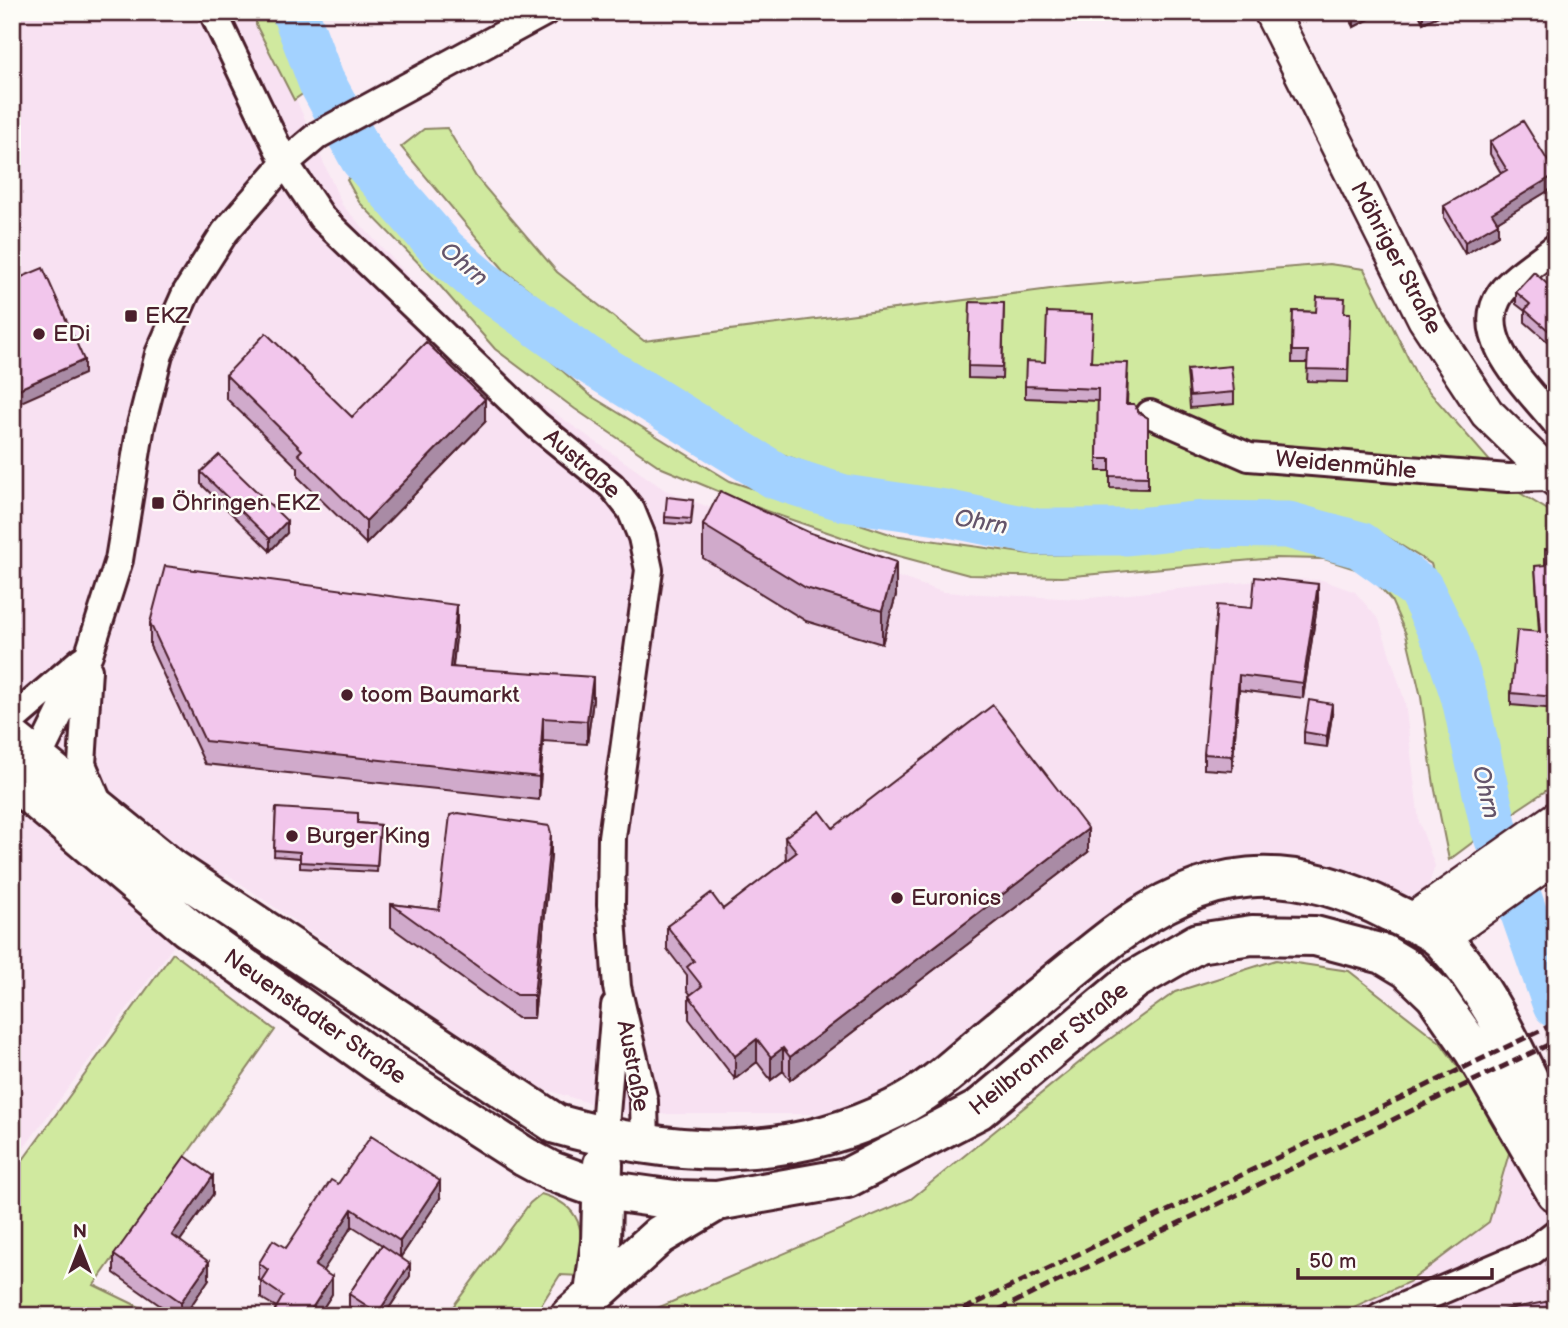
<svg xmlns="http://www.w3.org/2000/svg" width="1568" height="1328" viewBox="0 0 1568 1328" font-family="'Balsamiq Sans',sans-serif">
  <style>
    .built { fill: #f8e1f2 }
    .green { fill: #d0e99f; stroke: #8d8465; stroke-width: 2 }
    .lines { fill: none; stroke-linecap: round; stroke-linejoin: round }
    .river { stroke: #a3d2ff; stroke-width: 47 }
    .minor-casing { stroke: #4a1f2b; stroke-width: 32 }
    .tertiary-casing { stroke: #4a1f2b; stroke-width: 38 }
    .secondary-casing { stroke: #4a1f2b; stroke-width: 44 }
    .minor { stroke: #fdfcf7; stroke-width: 26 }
    .tertiary { stroke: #fdfcf7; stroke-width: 33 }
    .secondary { stroke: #fdfcf7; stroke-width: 38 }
    .rail { stroke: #4a1f2b; stroke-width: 5; stroke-dasharray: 10 5; stroke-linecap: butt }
    .wall { fill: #d0aacb; stroke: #4a1f2b; stroke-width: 2 }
    .shaded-wall { fill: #a98ba5; stroke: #4a1f2b; stroke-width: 2 }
    .building { fill: #f2c6ec; stroke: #4a1f2b; stroke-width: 2 }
    .poi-dot { fill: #4a1f2b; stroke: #fdfcf7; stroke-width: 2.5 }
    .labels { text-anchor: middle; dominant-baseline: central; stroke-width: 5; stroke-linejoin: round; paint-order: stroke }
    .street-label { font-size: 23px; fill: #4a1f2b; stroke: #fdfcf7 }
    .poi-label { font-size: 23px; fill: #4a1f2b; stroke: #fdfcf7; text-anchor: start }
    .water-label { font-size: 24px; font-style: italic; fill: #65556b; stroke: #fdfcf7 }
  </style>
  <rect width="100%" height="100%" fill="#faecf4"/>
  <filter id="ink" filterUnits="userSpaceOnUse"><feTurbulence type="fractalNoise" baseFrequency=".0143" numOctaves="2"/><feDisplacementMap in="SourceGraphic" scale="14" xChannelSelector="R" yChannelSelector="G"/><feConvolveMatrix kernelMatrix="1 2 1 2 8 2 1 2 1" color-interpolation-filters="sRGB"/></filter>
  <g filter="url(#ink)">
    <path class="built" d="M12,12H264L266,30L342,205L504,378L665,490L813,548L943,592L1080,599L1277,579L1322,580L1355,592L1379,620L1405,702L1419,822L1435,866L1421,908L1306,868L1078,948L910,1078L827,1114H624L528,1084L227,874L12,1164Z
      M1512,1143L1556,1197V1316H1334L1409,1282Z"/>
    <path class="green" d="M256,12H295L321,81L294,100L256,25Z
      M447,128L476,177L557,272L644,341L1066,287L1329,264L1364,269L1419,380L1515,490L1556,515V784L1517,810L1507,822L1431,564L1366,524L1276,515L1117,522L1007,520L844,477L747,441L600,346L504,270L401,147L424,129Z
      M362,162L375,182L434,252L492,309L591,396L730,481L893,535L1037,555L1100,554L1277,541L1331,546L1380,562L1415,591L1485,833L1449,860L1434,785L1421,697L1406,634L1391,600L1368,573L1324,559L1275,558L1062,577L969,575L891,554L766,511L662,468L575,409L495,349L434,279L359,202L347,180Z
      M173,953L275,1030L94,1285L158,1316H12V1175Z
      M1276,960L1349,971L1440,1042L1512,1143L1489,1222L1409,1282L1334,1316H639L911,1199L1096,1049L1175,992Z
      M541,1194C588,1207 582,1237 581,1276L560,1275L541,1305L525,1316H446L530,1203Z"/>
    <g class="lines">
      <path class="river" d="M295,12L321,81L363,158L444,251L480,282L585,358L776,476L844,498L945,513L1037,532H1127L1203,524L1288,525L1360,545L1420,588L1446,641L1465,699L1494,828L1556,1005"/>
      <defs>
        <path id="minor" d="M213,12L285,163L322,218L537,425L612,486L631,510L642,537L649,570L612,837L611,905L617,987L644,1101L645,1145
          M1556,247C1539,261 1514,276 1501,293C1470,337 1529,389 1556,423
          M1150,414L1249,457L1508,478L1551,477
          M88,670L82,764L100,807
          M12,720L82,660
          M37,760L89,654L119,560L141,425L159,354L186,293L225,232L285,163L318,135L545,12
          M604,1138L615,1006
          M1381,1316L1531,1252L1556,1233"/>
        <path id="tertiary" d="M1271,12L1425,319L1487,413L1556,480
          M1410,922L1556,819
          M1441,938L1556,856"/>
        <path id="secondary" d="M12,739L172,869L556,1124C672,1157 783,1164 894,1109C931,1091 960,1062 991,1036C1032,1003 1072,968 1114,936C1207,865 1288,859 1391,912C1407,921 1432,928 1444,942C1494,996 1523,1071 1556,1136
          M12,779L187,927L377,1062L525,1157L551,1171L603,1190L675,1200L717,1201L847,1178L978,1110L1134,980L1198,943L1252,935L1315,936L1383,954L1408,969L1435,995L1474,1051L1556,1192
          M594,1294L601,1242L603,1164
          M570,1316L660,1235L717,1201"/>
      </defs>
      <use href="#minor" class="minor-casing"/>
      <use href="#tertiary" class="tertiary-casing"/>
      <use href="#secondary" class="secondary-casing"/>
      <use href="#minor" class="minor"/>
      <use href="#tertiary" class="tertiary"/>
      <use href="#secondary" class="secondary"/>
      <path class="rail" d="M950,1316L1556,1023
        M986,1316L1556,1041"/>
    </g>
    <path class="wall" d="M1346,12H1383L1354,27Z
      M1418,12H1447L1423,23Z
      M1490,142L1556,186L1497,222L1498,235L1465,254L1444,218V206L1501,173L1490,154Z
      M1516,292H1556V349L1525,322V311L1516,304Z
      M1004,303L1002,379L968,378V366Z
      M1293,311L1350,313L1348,382L1307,381L1308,363H1292Z
      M1045,362H1091L1128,375L1127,404L1148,418V489L1110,488V471H1097L1098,401L1025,398V386Z
      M1187,370L1234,392V404L1190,408Z
      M226,375L352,417L485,422L366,544L298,477V468L226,398Z
      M201,472L287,533L270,551L201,484Z
      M693,506L691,525L665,523V517Z
      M703,525L896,595L882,644L806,621L703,558Z
      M1545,549H1556V709L1511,705V693L1539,632L1535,566H1545Z
      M1318,599L1303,698L1239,690L1232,771L1204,769V754L1252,608Z
      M150,623L457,628L453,667L593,700L587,744L543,741L539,800L205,764L150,646Z
      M1332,715L1327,747L1304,744V732Z
      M276,808L358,823L380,825L377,872L300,868V858L274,856Z
      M833,828L1088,852L790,1080L783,1071L771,1080L757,1062L735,1079L689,1019V996L691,995L687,990V975L667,949V926L723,909L786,861L785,837Z
      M551,856L534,1018H517L391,927V904L439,910Z
      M338,1184L440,1198L400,1258L410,1276L384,1316H364L349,1306V1294L382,1245L352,1226L322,1271L332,1294L318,1316H275V1310L276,1307L261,1298V1281L259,1280V1263L286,1248Z
      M213,1194L180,1241L209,1279L184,1316H175L114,1273V1255Z"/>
    <path class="shaded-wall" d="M1360,12H1383L1354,27V15Z
      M1423,12H1447L1423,23Z
      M1556,174V186L1492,225V213Z
      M1498,223V235L1465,254V242Z
      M84,360V374L12,406V392Z
      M485,399V422L366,544V521Z
      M287,521V533L270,551V539Z
      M896,562V595L882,644V611Z
      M1318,584V599L1303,698V683Z
      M457,605V628L450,690V667Z
      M1239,675V690L1232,771V756Z
      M593,677V700L587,744V721Z
      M1332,704V715L1327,747V736Z
      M543,718V741L539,800V777Z
      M1088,829V852L790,1080V1057Z
      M551,833V856L534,1018V995Z
      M757,1039V1062L735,1079V1056Z
      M783,1048V1071L771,1080V1057Z
      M213,1176V1194L172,1252V1235Z
      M440,1181V1198L400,1258V1241Z
      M352,1209V1226L315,1283V1266Z
      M209,1262V1279L184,1316H181V1302Z
      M410,1264V1276L384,1316H378V1313Z
      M332,1277V1294L318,1316H307Z"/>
    <path class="building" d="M1523,121L1556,174L1492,213L1498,223L1465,242L1444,206L1507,170L1490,142Z
      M43,268L84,360L12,392V281Z
      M1534,272L1556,292V337L1525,310L1530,304L1516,292Z
      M1317,297L1345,298L1344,313H1350L1348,370L1307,369L1308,351H1292L1293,311L1316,312Z
      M970,302L1004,303L1002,367L968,366Z
      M1047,312L1093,314L1091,362L1128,363L1126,404H1134L1138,412L1148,418V477L1110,476V459H1097L1098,389L1025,386L1026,361L1045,362Z
      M266,333L352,417L426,342L485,399L366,521L298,454L302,450L226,375Z
      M1231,366L1234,392L1190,396L1187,370Z
      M219,455L287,521L270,539L201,472Z
      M720,491L808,532L896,562L882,611L806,588L703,525Z
      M667,497L693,500L691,519L665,517Z
      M1545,549H1556V697L1511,693L1517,630L1540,632L1535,566L1546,565Z
      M165,566L457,605L450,667L593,677L587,721L543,718L539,777L205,741L150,623Z
      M1255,577L1318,584L1303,683L1239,675L1232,756L1204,754L1217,605L1252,608Z
      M1309,700L1332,704L1327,736L1304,732Z
      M993,705L1088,829L790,1057L783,1048L771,1057L757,1039L735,1056L689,996L702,986L687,967L694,961L667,926L711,893L723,909L797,852L785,837L820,811L833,828Z
      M276,808L358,813V823L380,825L377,866L300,862V852L274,850Z
      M458,813L549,826L551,833L534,995H517L391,904L439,910L450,815Z
      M371,1136L440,1181L400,1241L352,1209L315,1266L332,1277L307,1316H285L275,1310L283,1296L261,1281L268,1270L259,1263L273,1240L286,1248L331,1180L338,1184Z
      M185,1156L213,1176L172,1235L209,1262L181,1302L114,1255Z
      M382,1245L410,1264L378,1313L349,1294Z
      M1556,1300V1316H1470Z"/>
  </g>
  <g class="poi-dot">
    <rect x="124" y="309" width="14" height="14" rx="3.5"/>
    <circle cx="39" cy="334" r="7"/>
    <rect x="151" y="496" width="14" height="14" rx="3.5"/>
    <circle cx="347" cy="695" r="7"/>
    <circle cx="292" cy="836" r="7"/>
    <circle cx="897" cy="898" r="7"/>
  </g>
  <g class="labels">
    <g class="street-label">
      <text transform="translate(1396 258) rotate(62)">Möhriger Straße</text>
      <text transform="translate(582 464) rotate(41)">Austraße</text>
      <text transform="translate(1346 465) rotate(5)">Weidenmühle</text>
      <text transform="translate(315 1017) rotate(35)">Neuenstadter Straße</text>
      <text transform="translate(1049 1049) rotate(-39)">Heilbronner Straße</text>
      <text transform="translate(633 1066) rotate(79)">Austraße</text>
    </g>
    <g class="poi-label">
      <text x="145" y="316">EKZ</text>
      <text x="53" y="334">EDi</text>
      <text x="172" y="503">Öhringen EKZ</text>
      <text x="361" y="695">toom Baumarkt</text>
      <text x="306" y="836">Burger King</text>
      <text x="911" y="898">Euronics</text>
    </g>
    <g class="water-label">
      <text transform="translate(464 264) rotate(40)">Ohrn</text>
      <text transform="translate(981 522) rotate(10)">Ohrn</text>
      <text transform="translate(1486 792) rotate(77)">Ohrn</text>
    </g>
  </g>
  <rect width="1568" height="1328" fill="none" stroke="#fdfcf7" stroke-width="42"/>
  <rect x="21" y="21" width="1526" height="1286" fill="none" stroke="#4a1f2b" stroke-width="2.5" filter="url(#ink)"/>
  <g transform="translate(80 1248)" stroke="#fdfcf7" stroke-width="5" paint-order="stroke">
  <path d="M0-5L12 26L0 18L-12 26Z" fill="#4a1f2b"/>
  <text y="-10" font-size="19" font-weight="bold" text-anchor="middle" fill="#4a1f2b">N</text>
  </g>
  <path d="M1298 1268v10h194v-10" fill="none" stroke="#4a1f2b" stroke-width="3.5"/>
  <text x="1309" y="1268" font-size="21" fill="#4a1f2b" stroke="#fdfcf7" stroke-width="5" paint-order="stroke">50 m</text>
</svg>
